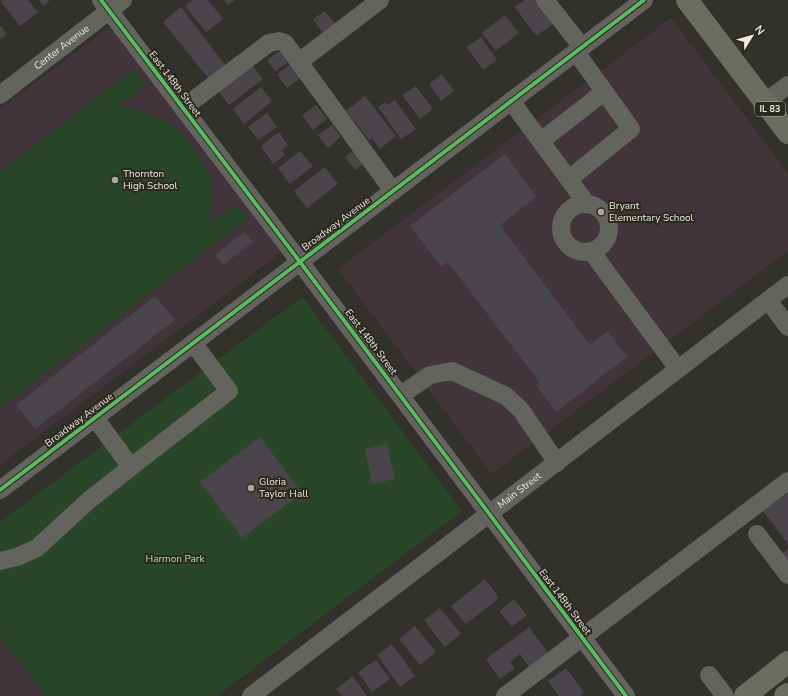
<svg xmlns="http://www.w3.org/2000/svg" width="788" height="696" viewBox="0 0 788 696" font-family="'Nunito Sans',sans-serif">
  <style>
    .education { fill: #42343b }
    .green { fill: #2a4628 }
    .building { fill: #49454b }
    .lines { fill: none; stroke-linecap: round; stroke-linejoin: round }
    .minor { stroke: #63645d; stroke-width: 18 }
    .major { stroke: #6b6d63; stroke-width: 22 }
    .cycleway-casing { stroke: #2b281e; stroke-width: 6 }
    .cycleway { stroke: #5cba63; stroke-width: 4 }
    .poi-dot { fill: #aaa9a2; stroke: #2b281e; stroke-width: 1.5 }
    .labels { text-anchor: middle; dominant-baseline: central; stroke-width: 4; stroke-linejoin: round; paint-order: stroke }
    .shield { fill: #2b281e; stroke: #b1afa7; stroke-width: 1 }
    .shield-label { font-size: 9px; font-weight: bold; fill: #ebe9e2 }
    .street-label { font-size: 10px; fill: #ebe9e2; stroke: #2b281e }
    .poi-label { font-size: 10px; fill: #ebe9e2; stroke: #2b281e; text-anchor: start }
    .park-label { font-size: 10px; fill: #a7e4a5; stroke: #2b281e }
  </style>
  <rect width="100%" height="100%" fill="#32312b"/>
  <path class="education" d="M671,18L788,173V251L492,474L338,269Z
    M112,25L283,251L0,465V109Z
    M0,637L46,696H0Z"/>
  <path class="green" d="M134,69L146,85L120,106C155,111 183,127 201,159C205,167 210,175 211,184C213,198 210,211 208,224L236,204L248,218L0,408V171Z
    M302,297L462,511L217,696H46L0,637V522Z"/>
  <path class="building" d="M3,0H28L38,12L20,26L1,2Z
    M39,0H50L43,6Z
    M193,0H208L223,19L206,32L185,6Z
    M224,0H235L228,5Z
    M525,0H536L553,24L536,36L515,7Z
    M181,7L225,65L208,78L163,22Z
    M325,11L335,24L323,33L313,19Z
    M505,15L519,33L496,51L482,33Z
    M0,25L7,34L0,39Z
    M481,37L497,60L483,70L467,47Z
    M280,51L288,62L275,71L267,60Z
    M250,62L263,79L229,105L216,89Z
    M291,64L301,78L287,88L277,74Z
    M442,74L454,91L441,101L429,84Z
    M416,86L433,109L420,119L402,95Z
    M261,87L272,101L244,124L233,109Z
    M365,96L396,136L380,149L372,138L369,140L346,111Z
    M395,100L416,129L401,139L378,107L386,102L388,105Z
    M316,105L327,119L313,130L302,115Z
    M267,113L277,127L258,140L248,127Z
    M332,125L341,137L328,148L318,135Z
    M279,132L288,145L282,150L285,155L273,164L261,146Z
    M355,149L365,163L355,170L345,157Z
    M300,151L313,166L290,184L278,168Z
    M505,154L537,197L500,225L590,345L608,331L627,357L556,412L536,385L539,382L448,262L441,267L410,226Z
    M325,167L338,184L307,208L294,191Z
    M244,232L253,242L223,265L215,255Z
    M155,296L175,320L35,429L16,405Z
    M260,437L302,493L242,538L200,482Z
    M387,444L395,479L372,484L365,449Z
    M788,493V544L763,511Z
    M788,549V568L779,556Z
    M485,579L499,598L466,624L451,606Z
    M514,599L527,615L512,627L499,611Z
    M440,608L461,634L445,647L424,620Z
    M415,626L436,652L420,665L399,639Z
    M529,627L549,654L530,668L520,654L510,662L515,668L500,679L486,659Z
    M392,644L415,676L400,687L377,655Z
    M376,660L390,679L372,692L358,672Z
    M566,668L584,693L580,696H559L548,681Z
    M353,676L367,696H342L336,689Z"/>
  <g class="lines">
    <g class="minor">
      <path d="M101,0L300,262L626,696"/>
      <path d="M545,0L582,47"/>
      <path d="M299,62L380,0"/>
      <path id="s1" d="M0,95L123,0"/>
      <path d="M511,101L587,204"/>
      <path d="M765,102L788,85"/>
      <path d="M183,108L269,43L279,41L285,43L393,191"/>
      <path d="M541,141L604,92"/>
      <path d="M569,179L631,129L576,52"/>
      <circle cx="585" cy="228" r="24"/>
      <path d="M591,251L678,369"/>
      <path d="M768,300L788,327"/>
      <path d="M401,395L430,375L452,371L506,396L521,410L557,463"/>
      <path d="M95,418L131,467L229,391L193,343"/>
      <path d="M0,490L644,0"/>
      <path d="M757,534L788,575"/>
      <path d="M0,561L17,557L37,548L88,501L131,467"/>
      <path d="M709,675L725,696"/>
      <path id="s2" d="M251,696L788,285"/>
      <path d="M505,696L788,481"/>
    </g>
    <path class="major" d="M687,0L788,133
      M745,696L788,662
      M785,696L788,694"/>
    <defs>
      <path id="cycleway" d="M101,0L300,262L626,696
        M0,490L644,0"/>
    </defs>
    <use href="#cycleway" class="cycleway-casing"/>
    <use href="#cycleway" class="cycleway"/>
  </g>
  <g class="poi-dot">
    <circle cx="115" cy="180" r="4"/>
    <circle cx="601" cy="212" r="4"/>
    <circle cx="251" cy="488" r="4"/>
  </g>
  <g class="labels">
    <rect class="shield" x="755" y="102" width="30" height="14" rx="3"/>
    <g class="shield-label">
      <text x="770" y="109">IL 83</text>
    </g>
    <g class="street-label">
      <text stroke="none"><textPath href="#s1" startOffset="78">Center Avenue</textPath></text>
      <text transform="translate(175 84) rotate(53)">East 148th Street</text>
      <text transform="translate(336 224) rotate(-37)">Broadway Avenue</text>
      <text transform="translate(371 342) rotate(53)">East 148th Street</text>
      <text transform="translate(79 420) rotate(-37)">Broadway Avenue</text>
      <text stroke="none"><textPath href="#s2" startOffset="338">Main Street</textPath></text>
      <text transform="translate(565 602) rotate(53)">East 148th Street</text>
    </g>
    <g class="poi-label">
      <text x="123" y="174">Thornton<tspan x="123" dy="12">High School</tspan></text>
      <text x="609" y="206">Bryant<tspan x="609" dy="12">Elementary School</tspan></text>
      <text x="259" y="482">Gloria<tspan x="259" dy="12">Taylor Hall</tspan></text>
    </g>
    <g class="park-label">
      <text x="175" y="559">Harmon Park</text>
    </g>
  </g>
  <g transform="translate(752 36) rotate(53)" stroke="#2b281e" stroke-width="3" paint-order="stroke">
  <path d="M0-3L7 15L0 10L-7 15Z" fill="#ebe9e2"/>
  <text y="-6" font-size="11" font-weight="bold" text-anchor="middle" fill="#ebe9e2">N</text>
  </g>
</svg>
